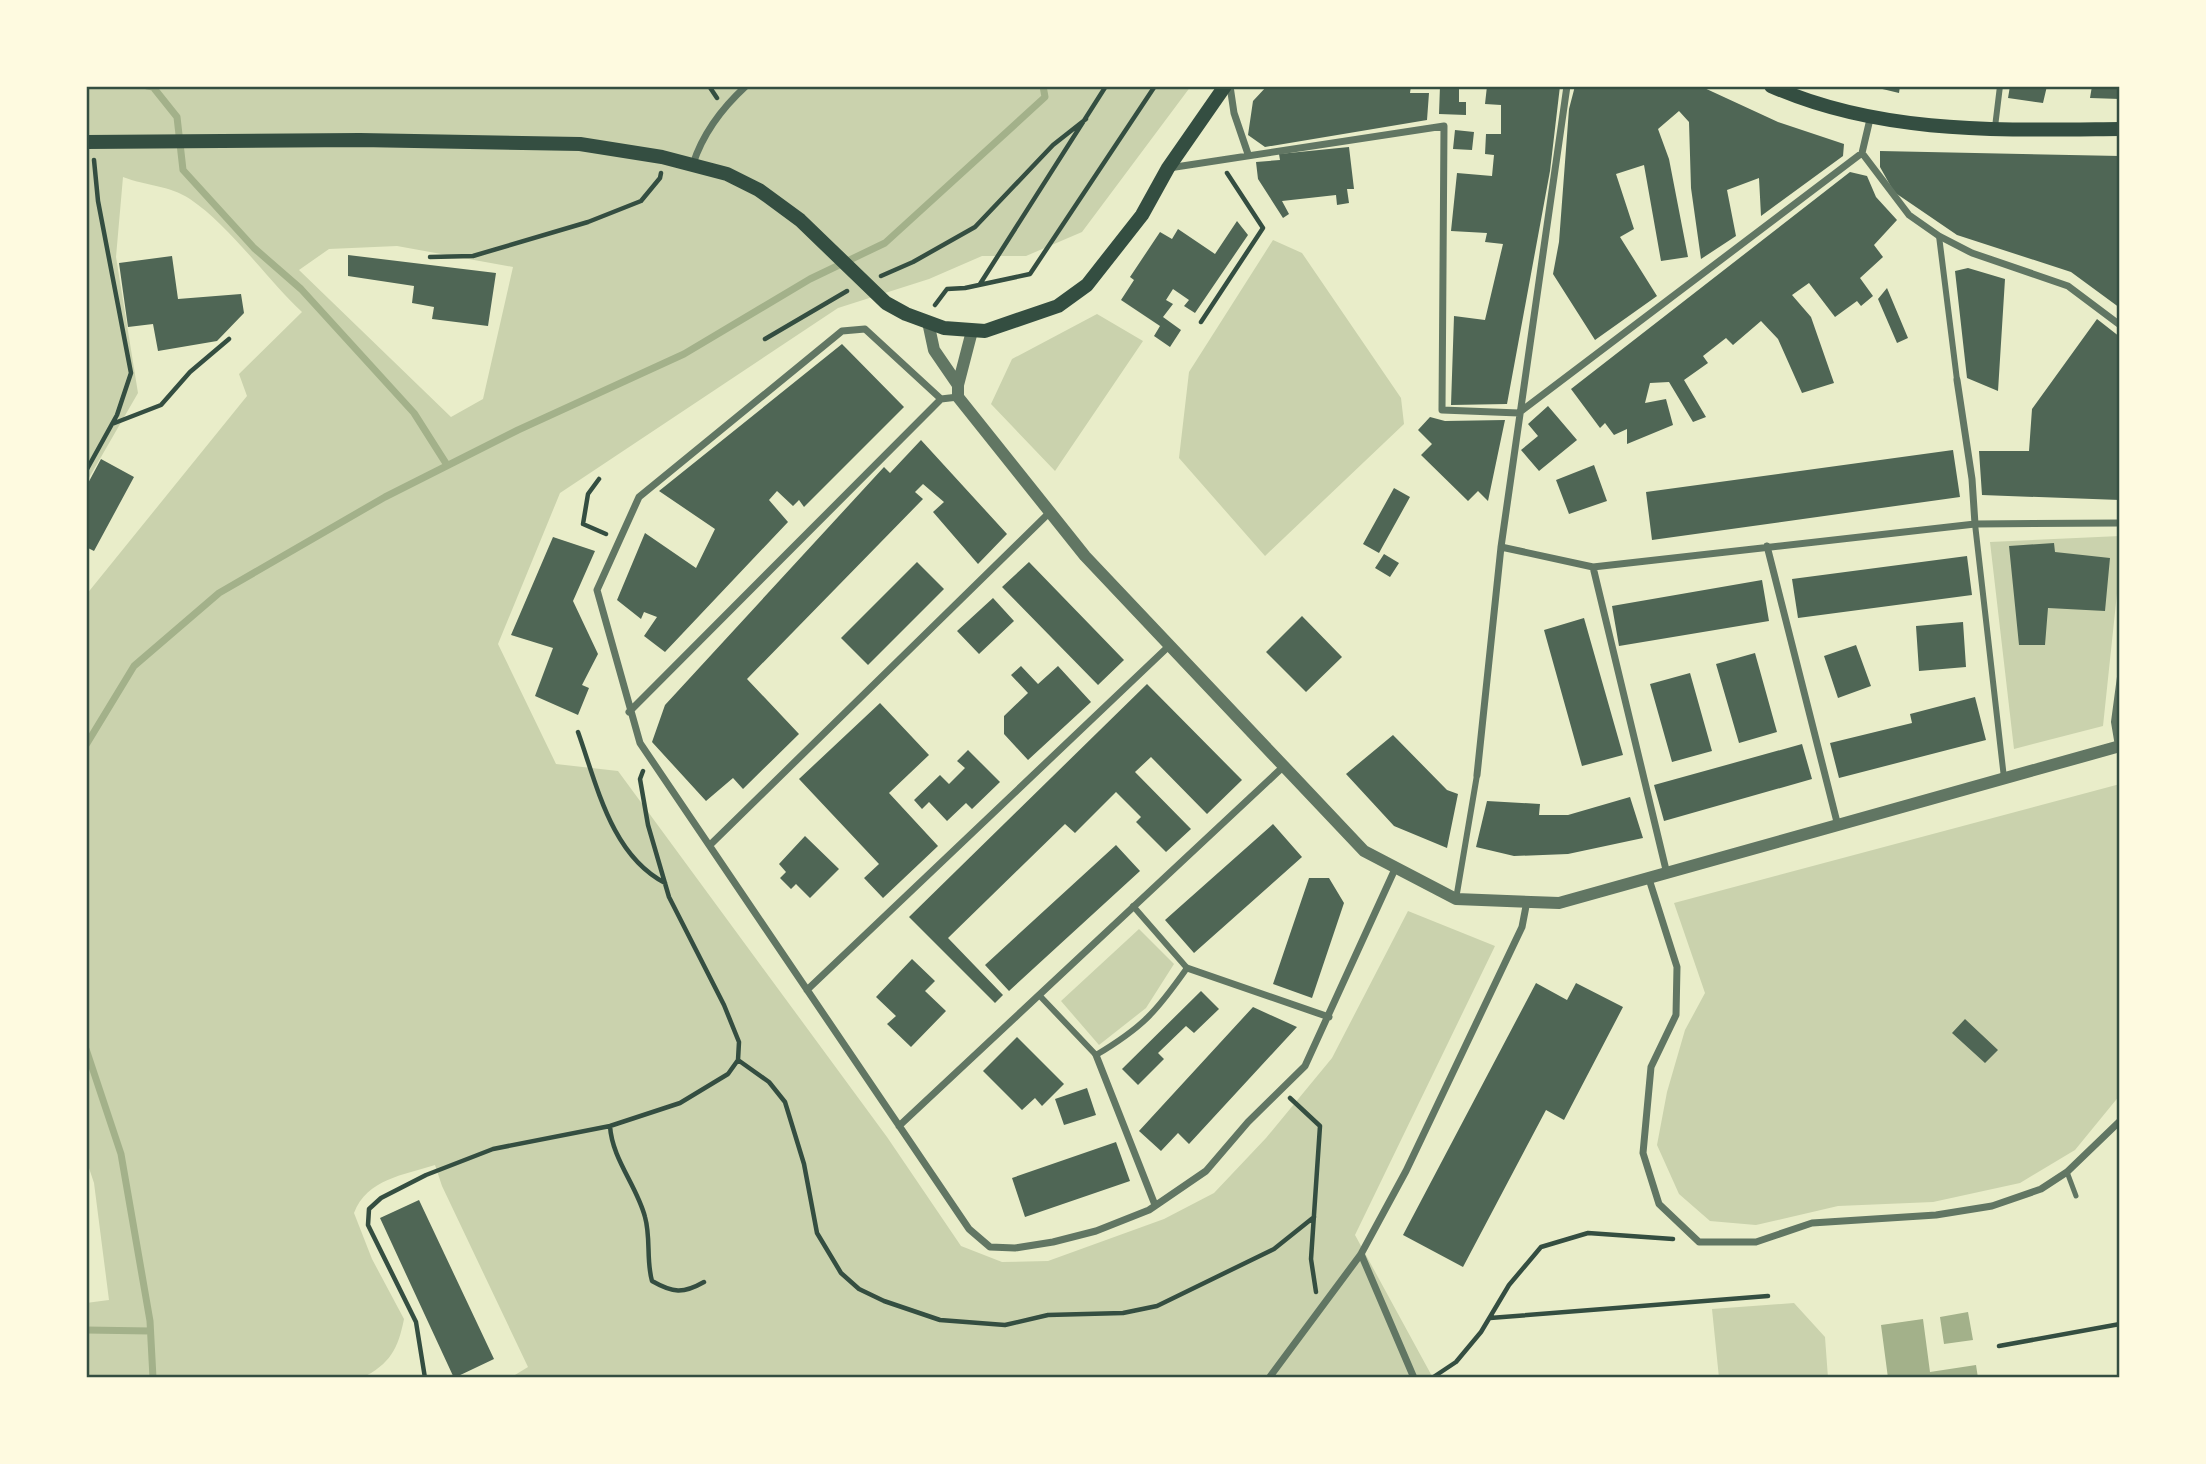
<svg xmlns="http://www.w3.org/2000/svg" width="2206" height="1464" viewBox="0 0 2206 1464" font-family="'Roboto Condensed',sans-serif">
  <style>
    .green { fill: #cad2ad; fill-rule: evenodd }
    .water { fill: #a3b18a }
    .lines { fill: none; stroke-linecap: round; stroke-linejoin: round }
    .stream { stroke: #a3b18a; stroke-width: 7 }
    .building { fill: #4f6655 }
    .path { stroke: #344e41; stroke-width: 4.5 }
    .service { stroke: #617663; stroke-width: 5 }
    .pedestrian { stroke: #617663; stroke-width: 6 }
    .minor { stroke: #617663; stroke-width: 7 }
    .tertiary { stroke: #617663; stroke-width: 12 }
    .secondary { stroke: #344e41; stroke-width: 14 }
    .neatline { fill: none; stroke: #344e41; stroke-width: 2.5 }
  </style>
  <rect width="100%" height="100%" fill="#e9edc9"/>
  <path class="green" d="M86,86H1191L1082,232L1026,256H982L929,279L838,308L560,493L498,644L556,764L618,771L887,1137L961,1246L1002,1262L1048,1261L1164,1219L1214,1193L1266,1138L1332,1058L1408,911L1495,946L1355,1235L1433,1378H510L528,1367L442,1186L435,1165C404,1175 367,1179 354,1213L372,1259L404,1319C398,1349 390,1364 362,1378H86V1303L109,1300L94,1183L86,1159V595L247,396L239,374L302,312C266,278 230,226 190,199C169,185 146,186 123,177L116,257L138,393L86,483ZM397,246L513,267L483,399L451,417L299,270L329,249Z
    M1273,240L1302,253L1401,398L1404,424L1265,556L1179,458L1189,372Z
    M1097,314L1143,341L1055,471L991,404L1012,359Z
    M2120,536V565L2103,726L2014,749L1990,542Z
    M2120,784V1095L2075,1150L2020,1183L1933,1202L1838,1206L1756,1225L1710,1221L1679,1194L1657,1145L1667,1092L1685,1030L1705,993L1674,903Z
    M1139,929L1174,964L1146,1008L1099,1045L1061,1001Z
    M1794,1303L1825,1337L1828,1378H1719L1712,1309Z"/>
  <path class="water" d="M1968,1312L1973,1340L1944,1344L1940,1317Z
    M1923,1319L1930,1372L1976,1365L1978,1378H1888L1881,1325Z"/>
  <g class="lines">
    <path class="stream" d="M147,86L153,87L177,117L183,170L254,248L301,289L414,413L447,465
      M86,745L134,666L219,593L385,497L518,430L684,354L810,279L885,243L1045,97L1043,86
      M86,1049L121,1154L150,1321L153,1378
      M86,1330L150,1331"/>
  </g>
  <path class="building" d="M1267,86H1411L1410,93H1429L1427,120L1265,147L1248,135L1253,101Z
    M1440,86H1459V102H1466V115L1439,114Z
    M1487,86H1560L1550,171L1507,404L1451,405L1454,316L1485,320L1503,244L1485,242L1487,233L1451,231L1457,173L1492,176L1494,155L1485,154L1486,134H1501V105L1485,104Z
    M1575,86H1700L1778,122L1844,144L1843,156L1761,216L1759,178L1727,190L1736,236L1701,259L1691,188L1689,122L1679,111L1658,129L1669,159L1688,257L1661,261L1644,165L1616,174L1634,229L1620,237L1657,296L1595,340L1553,274L1559,242L1569,109Z
    M1870,86H1900L1899,93Z
    M2010,86H2047L2043,103L2008,98Z
    M2092,86H2120V99L2090,98Z
    M1455,130L1474,132L1472,150L1453,149Z
    M1349,147L1354,189H1347L1349,203L1337,205L1336,195L1282,201L1289,214L1283,218L1258,179L1256,162L1280,160L1279,154Z
    M1880,151L2120,156V308L2071,272L1957,235L1894,192L1880,167Z
    M1850,172L1867,176L1876,197L1897,220L1874,245L1883,257L1860,278L1873,296L1861,306L1857,301L1835,317L1809,283L1792,295L1811,317L1834,383L1802,393L1778,339L1761,321L1733,345L1726,338L1703,356L1708,363L1684,380L1706,417L1693,422L1669,382L1650,383L1645,403L1666,399L1673,425L1627,444V429L1614,435L1605,423L1600,428L1571,389Z
    M1237,221L1248,235L1195,313L1184,306L1189,300L1173,289L1166,300L1173,304L1163,317L1181,330L1170,347L1154,336L1160,326L1121,300L1134,280L1130,277L1160,232L1172,239L1178,229L1215,254Z
    M348,255L496,273L488,326L432,319L434,307L412,303L414,286L348,276Z
    M172,256L178,299L241,294L244,313L217,341L158,351L153,324L128,327L119,263Z
    M1968,268L2005,279L1998,391L1967,378L1955,271Z
    M1887,288L1908,338L1897,343L1878,299Z
    M2097,319L2120,337V500L1982,495L1979,451H2029L2032,409Z
    M842,344L904,407L804,507L799,500L793,506L777,491L769,500L788,522L665,652L644,636L657,617L644,612L641,619L617,600L645,533L696,568L715,529L659,491Z
    M1548,406L1577,440L1539,471L1521,450L1538,436L1528,424Z
    M1430,417L1445,421L1505,420L1488,501L1478,491L1468,501L1421,455L1432,444L1418,430Z
    M921,440L1007,534L978,564L933,512L944,502L923,484L915,492L923,499L747,679L799,734L743,789L733,778L706,801L652,742L665,705L884,467L890,473Z
    M1953,450L1960,497L1652,540L1646,492Z
    M101,459L134,477L94,551L86,547V487Z
    M1594,465L1607,501L1569,514L1556,480Z
    M1394,488L1410,497L1379,553L1363,544Z
    M553,537L595,551L573,601L598,654L582,685L589,688L578,715L535,696L553,648L511,635Z
    M2054,543L2055,552L2110,558L2105,611L2048,608L2045,645H2019L2009,546Z
    M1384,554L1399,563L1390,577L1375,568Z
    M1967,556L1972,595L1798,618L1792,579Z
    M917,562L944,589L868,665L841,638Z
    M1029,562L1124,660L1098,685L1002,587Z
    M1762,580L1769,621L1619,646L1612,606Z
    M993,598L1014,621L979,654L957,631Z
    M1302,616L1342,657L1306,692L1266,652Z
    M1584,618L1623,755L1582,766L1544,630Z
    M1963,622L1966,667L1919,671L1916,626Z
    M1856,645L1871,686L1838,698L1824,656Z
    M1755,653L1777,732L1739,743L1716,664Z
    M1021,666L1038,684L1058,666L1091,702L1028,760L1004,734V716L1028,693L1011,675Z
    M1690,673L1712,751L1672,762L1650,684Z
    M1147,684L1242,780L1207,814L1151,757L1135,772L1191,829L1166,852L1136,822L1141,817L1116,792L1075,833L1065,824L948,938L1003,995L995,1003L909,917Z
    M1975,697L1986,740L1839,778L1830,743L1912,723L1910,714Z
    M880,703L929,755L889,793L938,846L883,898L864,878L879,864L799,779Z
    M1393,735L1447,790L1458,794L1447,848L1394,826L1346,774Z
    M1802,744L1812,779L1664,821L1654,785Z
    M968,750L1000,782L972,809L966,803L947,821L929,802L922,809L914,800L940,775L949,784L965,768L957,761Z
    M1630,797L1643,838L1568,854L1514,856L1476,847L1487,801L1540,804L1539,815H1568Z
    M1273,824L1302,857L1194,953L1165,920Z
    M805,836L839,869L810,898L796,884L791,889L780,878L786,872L779,864Z
    M1116,845L1140,871L1009,991L985,965Z
    M1309,878H1329L1344,903L1312,998L1273,984Z
    M912,959L935,981L925,991L946,1011L911,1047L887,1024L896,1016L876,997Z
    M1536,983L1567,1000L1576,983L1623,1007L1564,1120L1546,1110L1463,1267L1403,1235Z
    M1201,991L1219,1009L1194,1033L1186,1026L1158,1053L1164,1059L1138,1085L1122,1069Z
    M1253,1007L1297,1027L1189,1144L1178,1133L1161,1151L1139,1131Z
    M1965,1019L1998,1050L1985,1063L1952,1033Z
    M1017,1037L1064,1084L1042,1106L1035,1098L1022,1110L983,1071Z
    M1087,1088L1096,1115L1064,1125L1055,1099Z
    M1116,1142L1130,1181L1025,1217L1012,1178Z
    M419,1200L494,1359L454,1378L380,1218Z"/>
  <g class="lines">
    <path class="path" d="M709,86L717,98
      M430,257L473,256L588,222L641,201L660,178L661,173
      M881,276L913,262L975,227L1053,145L1086,119
      M980,284L1106,86
      M935,305L947,289L965,288L1030,274L1155,86
      M1201,322L1263,228L1227,173
      M765,339L847,291
      M112,424L161,405L190,372L229,339
      M86,471L117,415L131,373L98,201L94,160
      M599,479L588,494L583,524L606,534
      M578,732C597,785 611,855 665,883
      M738,1060L769,1082L785,1102L804,1164L817,1233L841,1273L859,1289L884,1301L940,1320L1005,1325L1048,1315L1123,1313L1157,1306L1274,1249L1314,1217
      M1290,1098L1320,1126L1311,1259L1316,1292
      M610,1126C612,1159 637,1186 645,1217C651,1238 646,1260 652,1281C673,1293 683,1294 704,1282
      M1490,1318L1768,1296
      M1999,1346L2120,1324
      M425,1378L416,1322L368,1225L369,1209L381,1198L426,1175L493,1149L610,1126L680,1103L728,1074L738,1060L739,1042L724,1005L669,897L648,825L640,779L643,771
      M1432,1378L1456,1362L1481,1332L1509,1285L1541,1247L1588,1233L1673,1239"/>
    <path class="service" d="M2067,1172L2076,1196"/>
    <path class="pedestrian" d="M1995,127L2000,86
      M1939,236L1957,380
      M1975,524L2004,778
      M2118,746L2114,722L2120,677
      M1456,899L1477,775
      M1039,995L1096,1055C1143,1027 1156,1012 1187,968L1133,906"/>
    <path class="minor" d="M1230,86L1234,113L1248,154
      M1870,119L1862,153L1909,215L1939,236L1972,253L2068,286L2120,325
      M693,164C703,133 722,108 746,86
      M1169,168L1444,126L1442,410L1519,413
      M1957,380L1972,479L1975,524
      M941,399L865,329L842,331L639,497L597,590L640,743L969,1229L990,1247L1015,1248L1053,1242L1096,1231L1149,1210L1206,1171L1248,1122L1305,1066L1395,869
      M1520,412L1862,153
      M1767,546L1838,826
      M1501,547L1593,567L1975,524L2120,523
      M1593,567L1667,874
      M629,712L941,399L958,397
      M1477,775L1501,547L1567,86
      M710,845L1050,512
      M1649,879L1677,967L1676,1015L1651,1067L1643,1153L1659,1204L1699,1242H1756L1812,1223L1936,1215L1992,1206L2041,1189L2067,1172L2120,1121
      M1187,968L1329,1017
      M807,990L1170,645
      M1096,1055L1155,1205
      M899,1126L1284,766
      M1361,1254L1414,1378
      M1269,1378L1361,1254L1406,1171L1522,927L1527,901"/>
    <path class="tertiary" d="M928,322L934,350L958,385
      M972,331L958,385V397L1085,556L1364,851L1456,899L1559,903L2120,746"/>
    <path class="secondary" d="M1771,86C1881,135 2002,130 2120,129
      M86,142L360,140L580,144L662,157L727,174L759,190L800,220L886,303L906,314L944,328L985,331L1058,306L1087,285L1142,215L1168,168L1225,86"/>
  </g>
  <rect width="2206" height="1464" fill="none" stroke="#fefae0" stroke-width="175"/>
  <rect x="88" y="88" width="2030" height="1288" class="neatline"/>
</svg>
